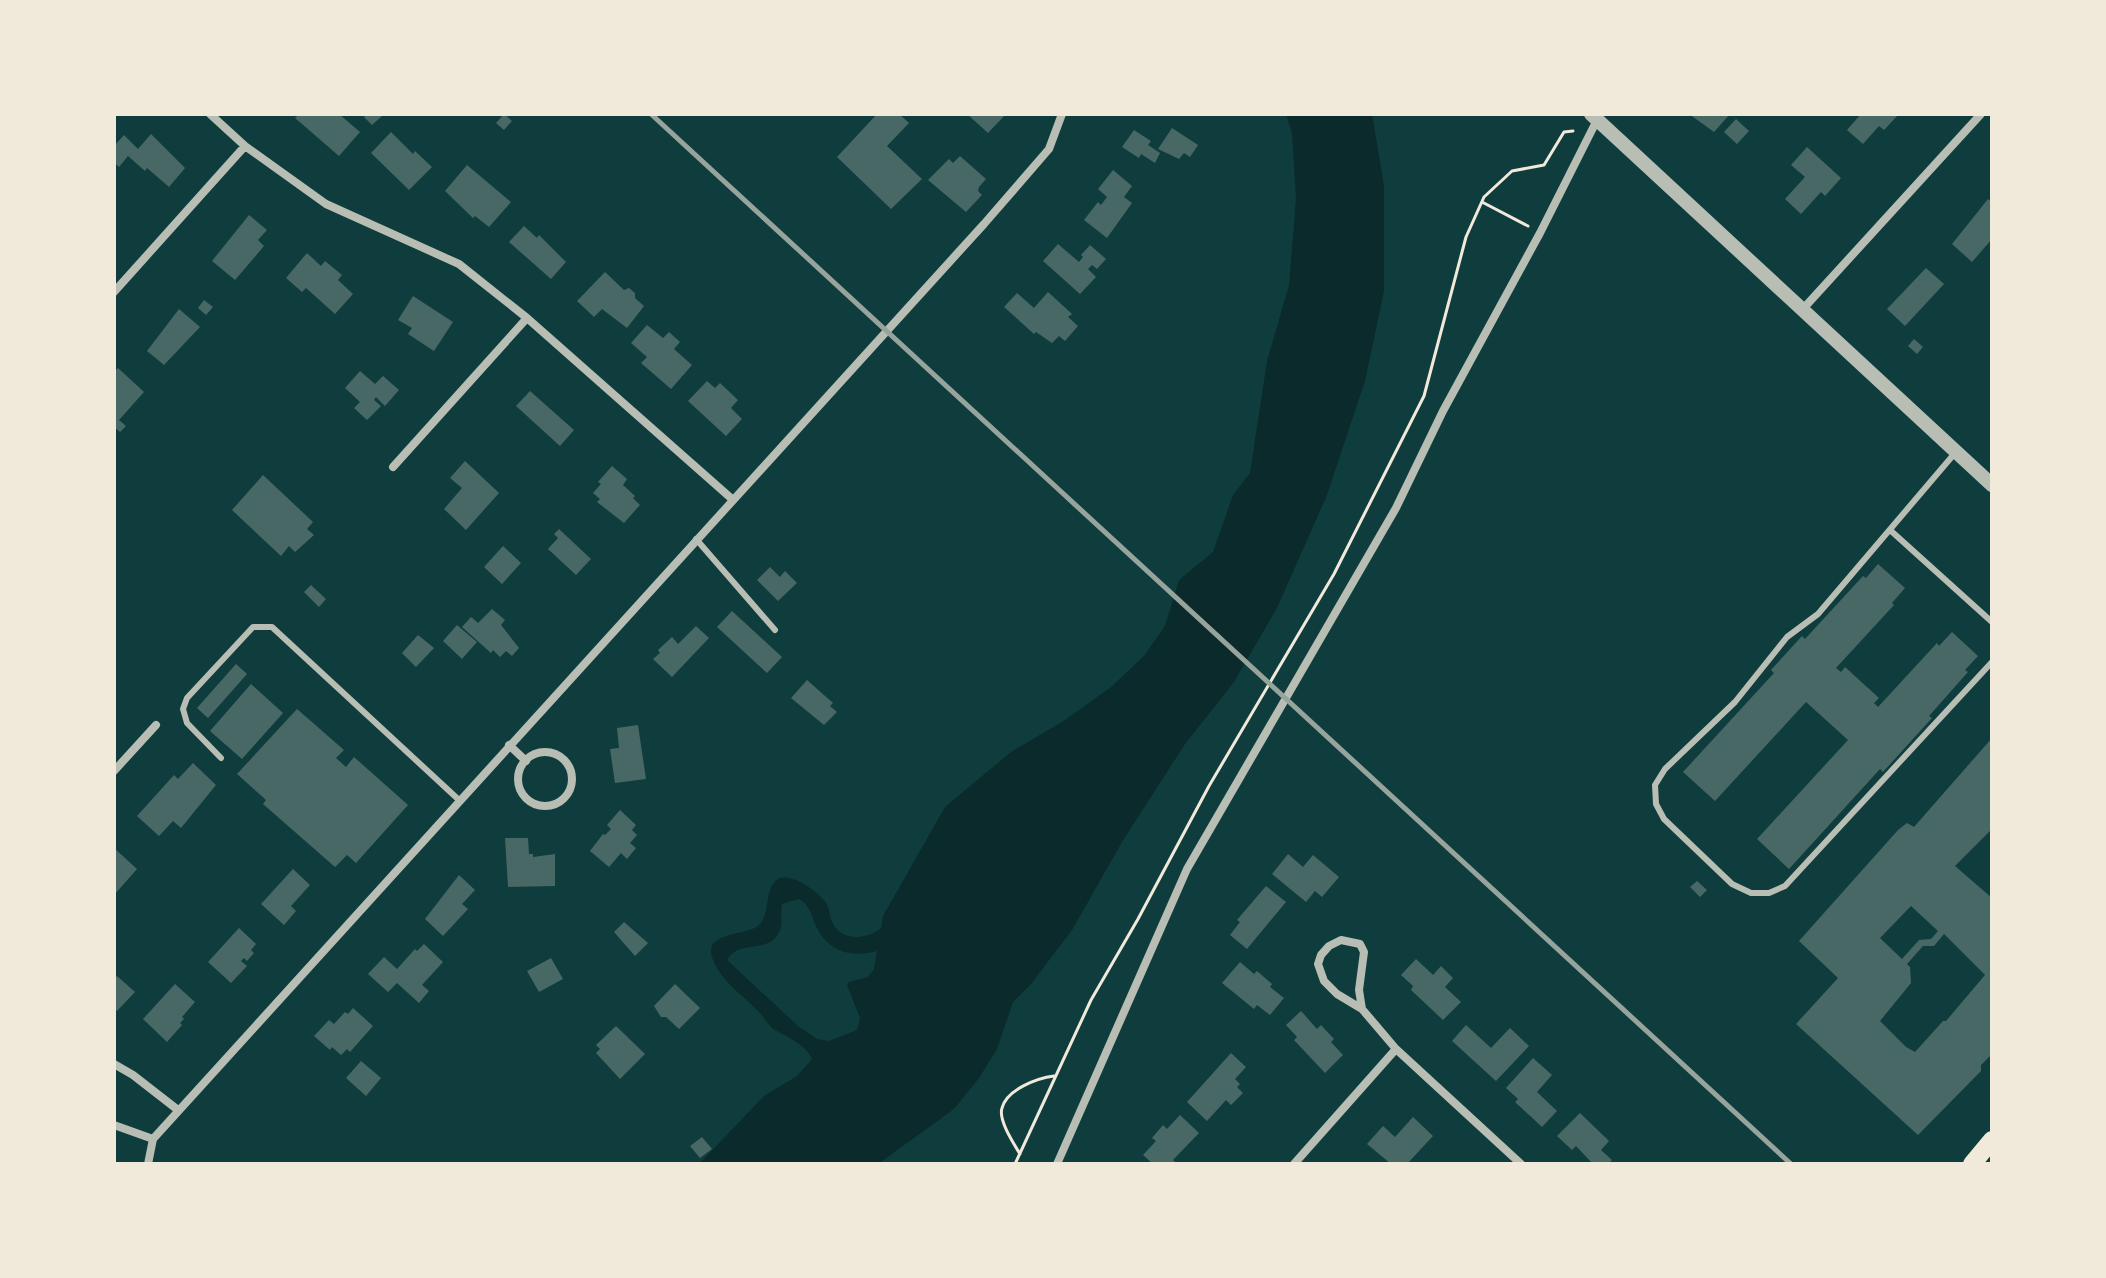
<svg xmlns="http://www.w3.org/2000/svg" width="2106" height="1278" viewBox="0 0 2106 1278" font-family="Figtree,sans-serif">
  <style>
    .water { fill: #0a2a2b; fill-rule: evenodd }
    .building { fill: #486865; fill-rule: evenodd }
    .lines { fill: none; stroke-linecap: round; stroke-linejoin: round }
    .path { stroke: #f1e9da; stroke-width: 3 }
    .service { stroke: #b8beb3; stroke-width: 6 }
    .minor { stroke: #b8beb3; stroke-width: 8 }
    .tertiary { stroke: #b8beb3; stroke-width: 14 }
    .primary { stroke: #f1e9da; stroke-width: 18 }
    .rail { stroke: #97a49c; stroke-width: 5 }
  </style>
  <rect width="100%" height="100%" fill="#0f3d3e"/>
  <path class="water" d="M1286,114H1372L1384,186V291L1365,381L1327,495L1277,608L1234,682L1185,744L1122,842L1072,930L1031,984L1013,1002L997,1049L979,1078L954,1109L878,1164H699L764,1096L797,1076L812,1059C806,1045 788,1037 775,1030C769,1027 764,1017 759,1012C743,995 720,981 712,957C706,940 725,936 738,933C746,931 754,930 760,924C772,912 762,873 789,878C801,880 817,892 825,901C830,907 829,917 833,924C843,942 868,939 881,928L883,916L945,807L1011,752L1065,720L1111,687L1144,656L1165,626L1179,580L1213,552L1233,495L1250,473L1267,361L1289,285L1296,199L1292,133ZM799,899C809,904 811,914 815,924C827,952 851,958 877,951L874,969L868,977L849,982L847,985L860,1018L857,1030L829,1041L817,1039L798,1026L727,960C739,938 770,956 780,930C783,921 780,913 782,904Z"/>
  <path class="building" d="M299,114H339L360,132L339,156L295,118Z
    M367,114H380L382,116L372,125L364,117Z
    M504,114L512,121L504,130L496,123Z
    M877,114H899L909,123L887,146L922,179L891,209L837,157Z
    M967,114H1006L988,133Z
    M1689,114H1730L1714,132Z
    M1861,114H1899L1884,130L1879,126L1863,144L1847,130Z
    M1736,119L1749,131L1737,144L1724,132Z
    M1172,128L1198,145L1190,157L1184,153L1179,159L1158,149Z
    M1134,130L1151,141L1148,145L1160,153L1155,163L1141,154L1139,158L1122,147Z
    M391,132L413,154L415,151L432,167L409,190L371,153Z
    M151,134L185,168L169,187L147,168L145,171L128,156L119,167L114,162V146L124,135L138,149Z
    M1807,147L1841,178L1825,196L1821,192L1801,214L1785,199L1805,177L1791,165Z
    M960,156L986,179L979,187L978,191L982,195L966,212L928,180L949,159L953,163Z
    M467,165L511,202L489,227L475,216L473,218L445,191Z
    M1113,170L1132,186L1124,197L1132,203L1107,238L1084,220L1098,202L1101,205L1107,197L1098,189Z
    M1988,199L1992,202V239L1972,262L1952,244Z
    M249,215L267,230L258,240L264,246L235,280L212,261Z
    M524,226L537,238L539,235L566,262L551,279L509,242Z
    M1058,244L1079,262L1083,257L1081,255L1090,245L1106,259L1097,269L1092,265L1088,269L1096,277L1080,294L1043,261Z
    M307,253L321,266L325,261L342,275L338,280L353,294L335,314L306,288L302,292L286,278Z
    M1926,268L1944,284L1905,326L1887,309Z
    M605,272L624,290L629,288L635,293V298L644,306L627,328L602,309L594,317L577,301Z
    M1048,292L1072,314L1068,317L1078,326L1065,341L1059,336L1052,343L1036,332L1034,334L1004,307L1017,293L1034,308Z
    M413,296L453,322L434,351L408,334L412,328L398,320Z
    M204,300L213,307L206,315L198,308Z
    M179,309L200,327L164,365L147,351Z
    M647,325L663,338L669,332L680,342L674,349L692,365L671,389L641,363L647,357L631,343Z
    M1914,339L1923,347L1917,354L1908,346Z
    M118,368L144,392L119,420L126,426L120,432L114,427V372Z
    M360,371L375,384L383,376L399,390L385,406L376,397L374,400L381,406L367,420L354,408L360,402L345,388Z
    M707,381L715,388L720,383L738,400L731,408L742,419L726,436L688,401Z
    M530,391L574,430L560,446L516,406Z
    M465,461L499,493L466,530L444,509L462,488L450,478Z
    M612,466L627,479L623,485L635,496L633,498L640,505L624,523L597,502L600,499L593,493L601,484L598,482Z
    M263,475L313,522L307,529L314,535L295,552L289,546L281,556L232,510Z
    M559,529L591,559L576,575L548,549L558,538L554,534Z
    M503,546L521,563L502,584L484,567Z
    M1878,564L1905,588L1892,603L1894,605L1836,668L1841,672L1845,667L1879,698L1874,703L1878,707L1937,643L1939,646L1952,632L1978,656L1965,670L1968,672L1929,716L1932,718L1883,772L1880,769L1789,869L1757,839L1848,740L1806,702L1715,801L1683,772L1774,673L1771,670L1802,636L1805,639L1863,576L1866,578Z
    M770,567L780,577L785,571L797,583L778,601L757,580Z
    M311,585L326,599L319,607L304,592Z
    M492,609L505,620L501,625L519,648L512,656L506,651L500,657L493,650L491,653L462,627L471,617L478,623Z
    M732,611L782,657L767,673L717,627Z
    M457,625L477,642L462,659L443,641Z
    M696,626L709,638L672,677L653,659L660,653L658,650L672,637L678,644Z
    M418,635L434,648L416,667L402,653Z
    M236,664L247,674L208,718L197,708Z
    M807,680L833,703L830,706L837,712L824,725L791,698Z
    M251,684L283,713L242,759L210,731Z
    M297,709L344,750L336,758L346,767L354,757L408,805L356,863L347,855L335,867L263,804L266,800L237,774Z
    M638,725L646,779L615,783L610,749L619,748L617,728Z
    M1992,738V829L1955,866L1992,898V1054L1981,1065V1071L1918,1135L1796,1024L1838,978L1799,941L1898,830L1907,823L1914,827ZM1911,906L1938,931L1931,939L1919,940L1902,959L1880,938ZM1944,934L1985,975L1946,1021H1943L1915,1052L1906,1047L1880,1021L1911,983L1910,967L1907,964L1923,946H1934Z
    M193,763L216,785L181,828L173,821L159,836L137,816L174,775L178,779Z
    M620,810L636,825L632,830L637,835L630,843L636,848L627,859L621,853L609,867L590,851L603,834L605,835L611,829L607,825Z
    M505,838H528L529,854H533V857L555,854V886L508,887Z
    M114,848L137,869L114,895Z
    M1288,854L1303,867L1313,855L1339,877L1322,897L1315,891L1306,902L1272,874Z
    M293,869L310,885L291,906L296,911L284,925L261,904Z
    M459,875L475,890L462,904L468,909L443,936L425,919Z
    M1697,881L1707,890L1700,897L1690,887Z
    M1266,886L1286,902L1247,949L1230,935L1240,922L1237,920Z
    M624,922L648,943L635,956L614,932Z
    M239,928L256,944L251,950L254,953L247,961L244,958L241,961L247,966L231,983L208,962Z
    M424,944L443,962L422,985L429,991L419,1003L397,983L388,992L368,974L384,957L397,969L415,949L417,951Z
    M551,958L563,979L539,992L527,971Z
    M1416,959L1433,975L1441,966L1453,978L1445,987L1461,1002L1443,1020L1411,990L1413,986L1401,975Z
    M1240,962L1254,974L1257,971L1272,984L1270,987L1284,998L1270,1015L1257,1005L1254,1009L1222,983Z
    M117,976L135,992L117,1011L114,1008V979Z
    M175,984L195,1002L182,1017L184,1019L180,1023L182,1025L167,1042L143,1019Z
    M675,984L700,1008L679,1029L666,1017H661L654,1006Z
    M353,1008L373,1026L350,1052L347,1049L341,1055L332,1047L330,1050L314,1036L329,1020L334,1024L345,1012L348,1014Z
    M1301,1011L1317,1029L1321,1025L1334,1039L1331,1042L1343,1055L1325,1073L1294,1040L1297,1037L1286,1025Z
    M1466,1025L1491,1048L1510,1028L1529,1046L1496,1081L1452,1041Z
    M616,1026L645,1054L620,1079L596,1053L600,1049L596,1045Z
    M1231,1053L1246,1067L1235,1079L1240,1084L1237,1087L1243,1093L1231,1105L1226,1100L1207,1121L1187,1102Z
    M1533,1058L1552,1075L1537,1092L1557,1111L1542,1127L1515,1102L1518,1099L1506,1088Z
    M361,1061L381,1078L366,1096L346,1078Z
    M1580,1113L1609,1141L1601,1150L1612,1160L1608,1164H1593L1576,1146L1572,1150L1557,1136Z
    M1180,1115L1199,1133L1173,1160L1177,1164H1153L1143,1155L1156,1141L1152,1138L1163,1125L1167,1129Z
    M1413,1117L1433,1136L1407,1164H1391L1367,1144L1383,1126L1395,1137Z
    M702,1137L712,1149L700,1158L690,1146Z"/>
  <g class="lines">
    <path class="path" d="M1482,202L1528,226
      M1020,1154C1014,1144 998,1120 1002,1108C1007,1089 1038,1078 1054,1076
      M1015,1164L1091,1000L1138,919L1209,786L1334,574L1424,396L1466,237L1484,197L1512,171L1544,165L1564,132L1573,131"/>
    <path class="service" d="M1955,453L1818,614L1787,637L1735,702L1665,769L1655,785L1656,804L1664,819L1732,884L1751,893H1769L1785,886L1992,662
      M1890,530L1992,622
      M696,539L775,630
      M221,758L187,723L183,709L187,698L253,627H272L459,800"/>
    <path class="minor" d="M210,114L245,146L326,204L459,264L527,318L732,499
      M114,292L245,146
      M1802,310L1981,114
      M393,467L527,318
      M509,745L526,761
      M518 779a27 27 0 1 1 54 0a27 27 0 1 1-54 0Z
      M114,771L156,725
      M1362,1009L1359,990L1364,952L1360,944L1341,940L1329,946L1321,955L1318,964L1324,981L1337,994L1362,1009L1396,1049L1521,1164
      M114,1064L133,1075L178,1110
      M114,1125L153,1139
      M148,1164L153,1139L984,224L1049,149L1062,114
      M1057,1164L1187,869L1396,508L1443,411L1540,233L1597,120
      M1294,1164L1396,1049"/>
    <path class="tertiary" d="M1591,114L1992,485"/>
    <path class="primary" d="M1972,1164L1992,1140"/>
    <path class="rail" d="M651,114L1791,1164"/>
  </g>
  <rect width="2106" height="1278" fill="none" stroke="#f1e9da" stroke-width="232"/>
</svg>
